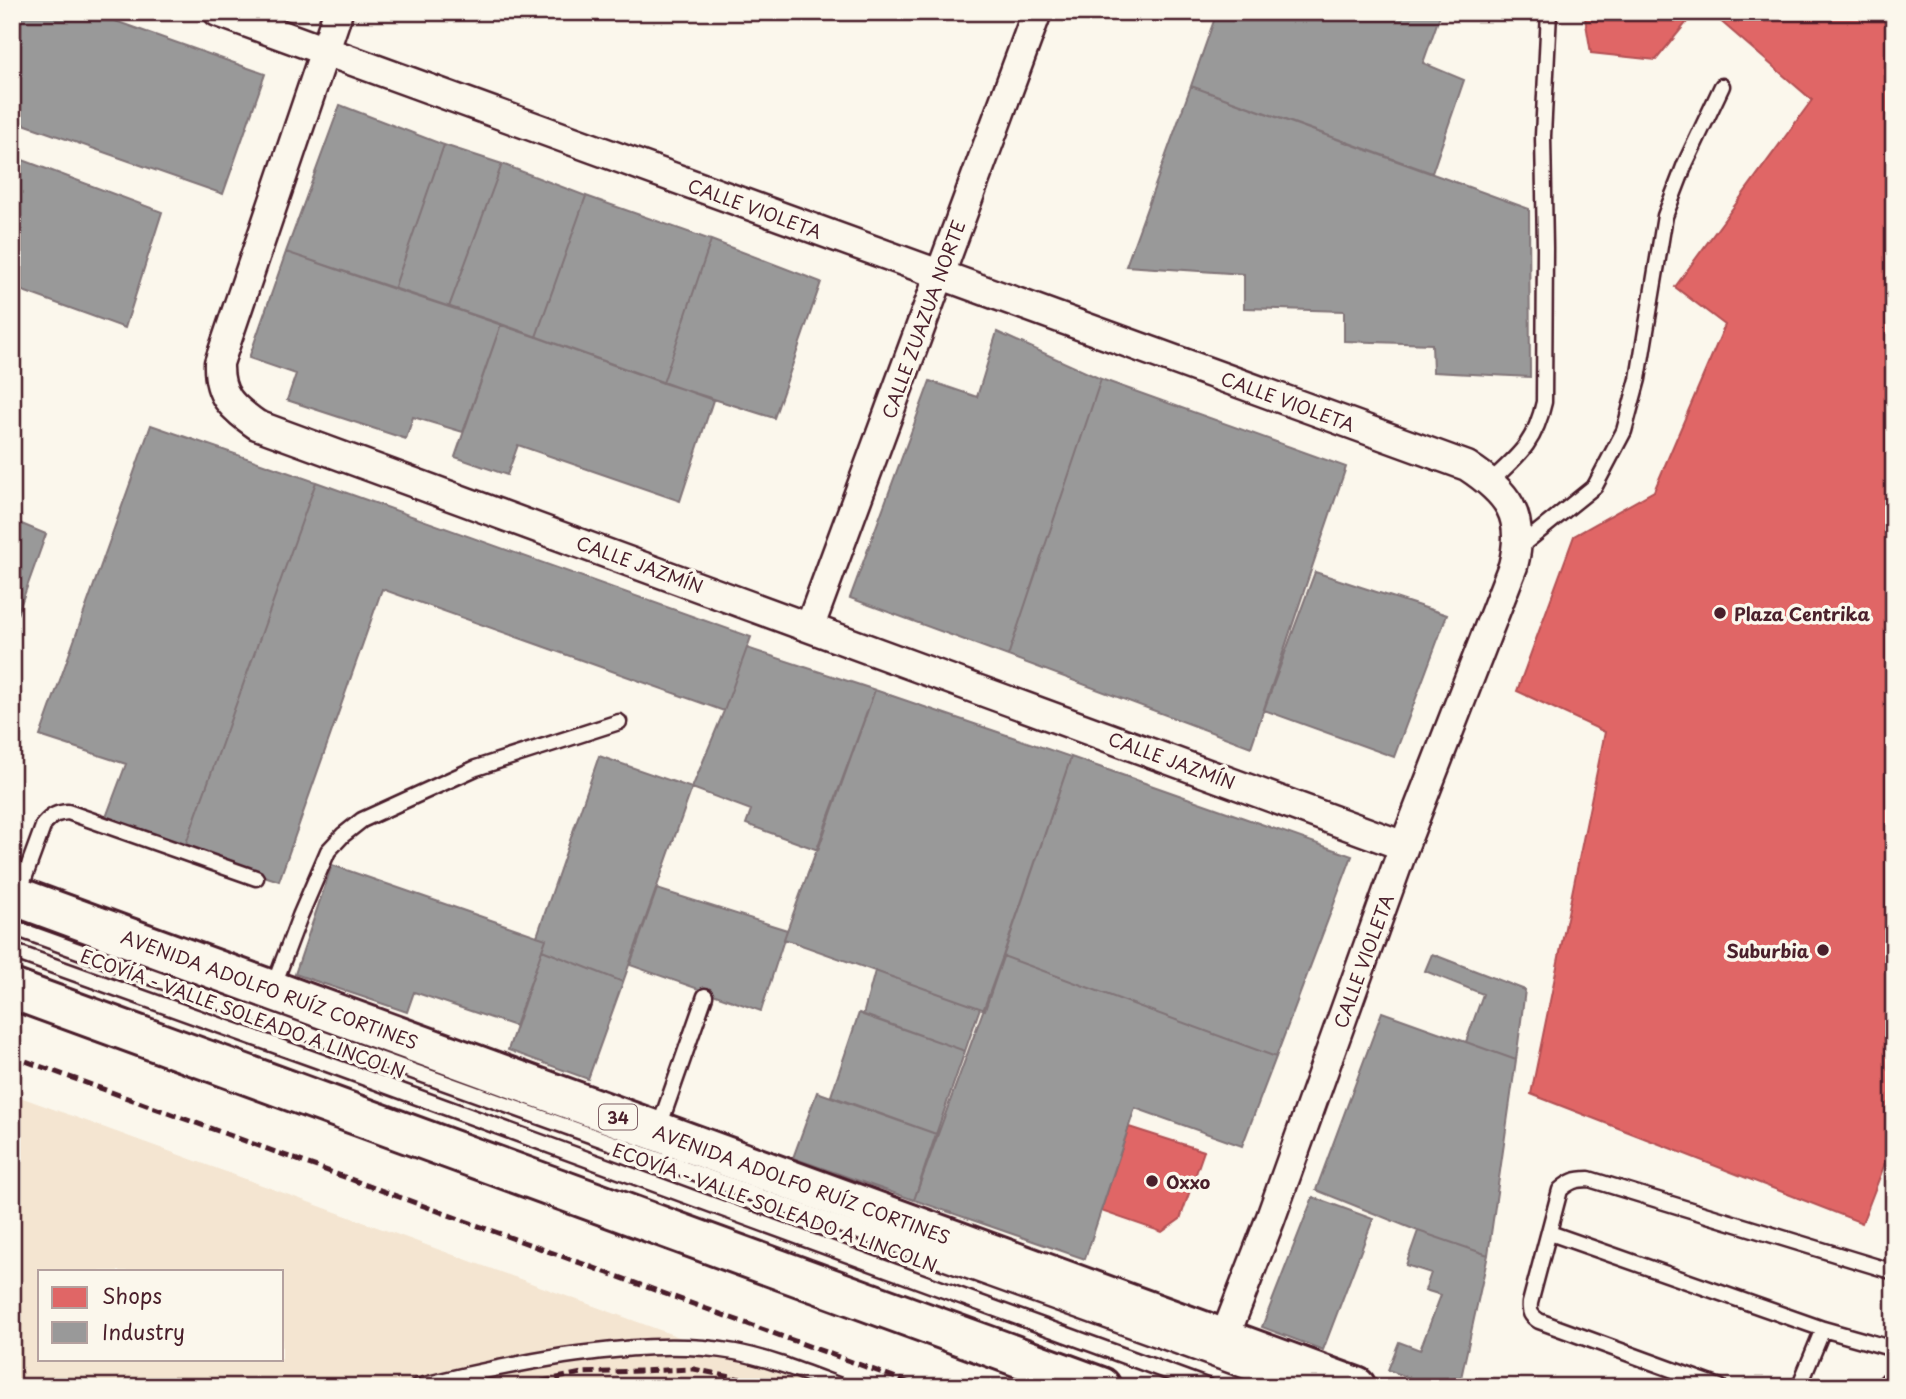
<svg xmlns="http://www.w3.org/2000/svg" width="1906" height="1399" viewBox="0 0 1906 1399" font-family="'Playpen Sans',sans-serif">
  <style>
    .built { fill: #f4e5d1; fill-rule: evenodd }
    .shops { fill: #e06666; stroke: #b35154; stroke-width: 2 }
    .industry { fill: #999; stroke: #817478; stroke-width: 2 }
    .lines { fill: none; stroke-linecap: round; stroke-linejoin: round }
    .service-casing { stroke: #4a1f2b; stroke-width: 19 }
    .minor-casing { stroke: #4a1f2b; stroke-width: 33 }
    .primary-casing { stroke: #4a1f2b; stroke-width: 44 }
    .service { stroke: #fbf7ec; stroke-width: 14 }
    .minor { stroke: #fbf7ec; stroke-width: 28 }
    .primary { stroke: #fbf7ec; stroke-width: 38 }
    .rail { stroke: #4a1f2b; stroke-width: 5; stroke-dasharray: 10 5; stroke-linecap: butt }
    .poi-dot { fill: #4a1f2b; stroke: #fbf7ec; stroke-width: 2.5 }
    .labels { text-anchor: middle; dominant-baseline: central; stroke-width: 7; stroke-linejoin: round; paint-order: stroke }
    .shield { fill: #fbf7ec; stroke: #7f6065; stroke-width: 2 }
    .shield-label { font-size: 16px; font-weight: bold; fill: #4a1f2b }
    .street-label { font-size: 18px; fill: #4a1f2b; stroke: #fbf7ec }
    .poi-label { font-size: 18px; font-weight: bold; fill: #4a1f2b; stroke: #fbf7ec; text-anchor: start }
  </style>
  <rect width="100%" height="100%" fill="#fbf7ec"/>
  <filter id="ink" filterUnits="userSpaceOnUse"><feTurbulence type="fractalNoise" baseFrequency=".0143" numOctaves="2"/><feDisplacementMap in="SourceGraphic" scale="14" xChannelSelector="R" yChannelSelector="G"/><feConvolveMatrix kernelMatrix="1 2 1 2 8 2 1 2 1" color-interpolation-filters="sRGB"/></filter>
  <g filter="url(#ink)">
    <path class="built" d="M12,1094L816,1387H12ZM40,1271H282V1359H40Z"/>
    <path class="shops" d="M1584,12H1695L1656,60L1591,53Z
      M1710,12H1894V1140L1862,1223L1531,1094L1605,732L1517,691L1574,536L1654,491L1725,325L1675,287L1812,100Z
      M1129,1127L1204,1151L1180,1219L1162,1232L1101,1211Z"/>
    <path class="industry" d="M12,12H90L265,74L223,194L12,120Z
      M1217,12H1441L1423,63L1464,80L1432,173L1191,86Z
      M1191,86L1529,209L1530,377L1433,372L1432,344L1344,341V311L1244,308V274L1126,266Z
      M340,105L444,145L394,289L286,252Z
      M444,145L502,164L449,307L394,289Z
      M12,156L162,212L125,328L12,287Z
      M502,164L586,196L536,337L449,307Z
      M586,196L711,240L663,383L536,337Z
      M711,240L821,282L774,418L663,383Z
      M286,252L501,324L463,432L413,417L406,439L287,400L296,374L249,358Z
      M501,324L713,400L680,501L518,445L507,475L455,457Z
      M997,332L1101,379L1008,656L850,598L930,381L977,397Z
      M1101,379L1346,467L1251,747L1008,656Z
      M151,425L316,482L184,849L105,820L126,764L40,736Z
      M316,482L751,637L724,711L382,589L279,881L184,849Z
      M12,520L46,534L12,629Z
      M1315,572L1447,615L1394,757L1264,710Z
      M747,648L875,690L818,850L746,824L751,810L692,788L724,711Z
      M875,690L1071,757L985,1010L784,939Z
      M599,756L692,788L623,982L542,950L546,939L537,936Z
      M1071,757L1352,856L1276,1057L1003,956Z
      M332,865L546,939L515,1026L414,992L407,1012L295,974Z
      M657,889L787,930L761,1011L630,965Z
      M542,950L623,982L588,1079L508,1050Z
      M1432,954L1525,990L1516,1060L1466,1042L1483,994L1425,971Z
      M1003,956L1276,1057L1242,1146L1135,1108L1085,1259L914,1200Z
      M875,971L980,1008L965,1051L863,1015Z
      M1382,1012L1516,1060L1488,1255L1418,1231L1316,1190Z
      M859,1013L965,1051L936,1134L831,1096Z
      M817,1092L936,1134L914,1200L793,1158Z
      M1313,1197L1373,1219L1323,1350L1262,1327Z
      M1418,1231L1488,1255L1459,1387H1434L1388,1370L1399,1342L1420,1350L1441,1295L1425,1290L1431,1273L1406,1265Z"/>
    <g class="lines">
      <defs>
        <path id="service" d="M1490,482C1519,455 1535,443 1544,402L1545,248L1543,136L1549,12
          M1517,549L1595,486L1624,431L1638,379L1665,216L1685,164L1722,86
          M18,895L44,824C52,815 57,813 68,812L256,878
          M12,927L1290,1387
          M12,951L319,1061L1209,1387
          M272,990L300,916L328,851L343,835L362,820L476,768L619,722
          M658,1130L705,996
          M1550,1233L1823,1329L1894,1349
          M417,1387C466,1374 515,1364 564,1356C621,1348 678,1342 735,1352C772,1359 808,1374 843,1387
          M1720,1387L1539,1321C1531,1316 1529,1312 1530,1303L1560,1190C1570,1181 1576,1179 1589,1179L1894,1272
          M1799,1387L1823,1329
          M1882,1387L1894,1374"/>
        <path id="minor" d="M218,12L1467,466C1508,493 1526,515 1513,566L1404,846L1270,1220L1224,1339
          M338,12L219,363C218,396 232,407 257,425L1404,846
          M810,626L1037,12"/>
        <path id="primary" d="M12,895L1356,1387
          M12,989L1101,1387"/>
      </defs>
      <use href="#service" class="service-casing"/>
      <use href="#minor" class="minor-casing"/>
      <use href="#primary" class="primary-casing"/>
      <use href="#service" class="service"/>
      <use href="#minor" class="minor"/>
      <use href="#primary" class="primary"/>
      <path class="rail" d="M12,1056L921,1387
        M512,1387L582,1373L694,1369L777,1387"/>
    </g>
  </g>
  <g class="poi-dot">
    <circle cx="1720" cy="613" r="7"/>
    <circle cx="1823" cy="950" r="7"/>
    <circle cx="1152" cy="1181" r="7"/>
  </g>
  <g class="labels">
    <rect class="shield" x="599" y="1104.5" width="38" height="25" rx="5"/>
    <g class="shield-label">
      <text x="618" y="1117">34</text>
    </g>
    <g class="street-label">
      <text transform="translate(755 208) rotate(20)">CALLE VIOLETA</text>
      <text transform="translate(923 319) rotate(-70)">CALLE ZUAZUA NORTE</text>
      <text transform="translate(1288 401) rotate(20)">CALLE VIOLETA</text>
      <text transform="translate(640 564) rotate(20)">CALLE JAZMÍN</text>
      <text transform="translate(1172 760) rotate(20)">CALLE JAZMÍN</text>
      <text transform="translate(1363 961) rotate(-70)">CALLE VIOLETA</text>
      <text transform="translate(270 989) rotate(20)">AVENIDA ADOLFO RUÍZ CORTINES</text>
      <text transform="translate(243 1013) rotate(20)">ECOVÍA - VALLE SOLEADO A LINCOLN</text>
      <text transform="translate(802 1184) rotate(20)">AVENIDA ADOLFO RUÍZ CORTINES</text>
      <text transform="translate(775 1207) rotate(20)">ECOVÍA - VALLE SOLEADO A LINCOLN</text>
    </g>
    <g class="poi-label">
      <text x="1734" y="613">Plaza Centrika</text>
      <text x="1809" y="950" text-anchor="end">Suburbia</text>
      <text x="1166" y="1181">Oxxo</text>
    </g>
  </g>
  <rect width="1906" height="1399" fill="none" stroke="#fbf7ec" stroke-width="42"/>
  <rect x="21" y="21" width="1864" height="1357" fill="none" stroke="#4a1f2b" stroke-width="2.5" filter="url(#ink)"/>
  <rect x="38" y="1270" width="245" height="91" fill="#fbf7ec" stroke="#b4a19f" stroke-width="2"/>
  <rect x="52" y="1287" width="35" height="21" fill="#e06666" stroke="#b4a19f" stroke-width="2"/>
  <text x="102" y="1304" font-size="21" fill="#4a1f2b">Shops</text>
  <rect x="52" y="1322" width="35" height="21" fill="#999999" stroke="#b4a19f" stroke-width="2"/>
  <text x="102" y="1340" font-size="21" fill="#4a1f2b">Industry</text>
</svg>
